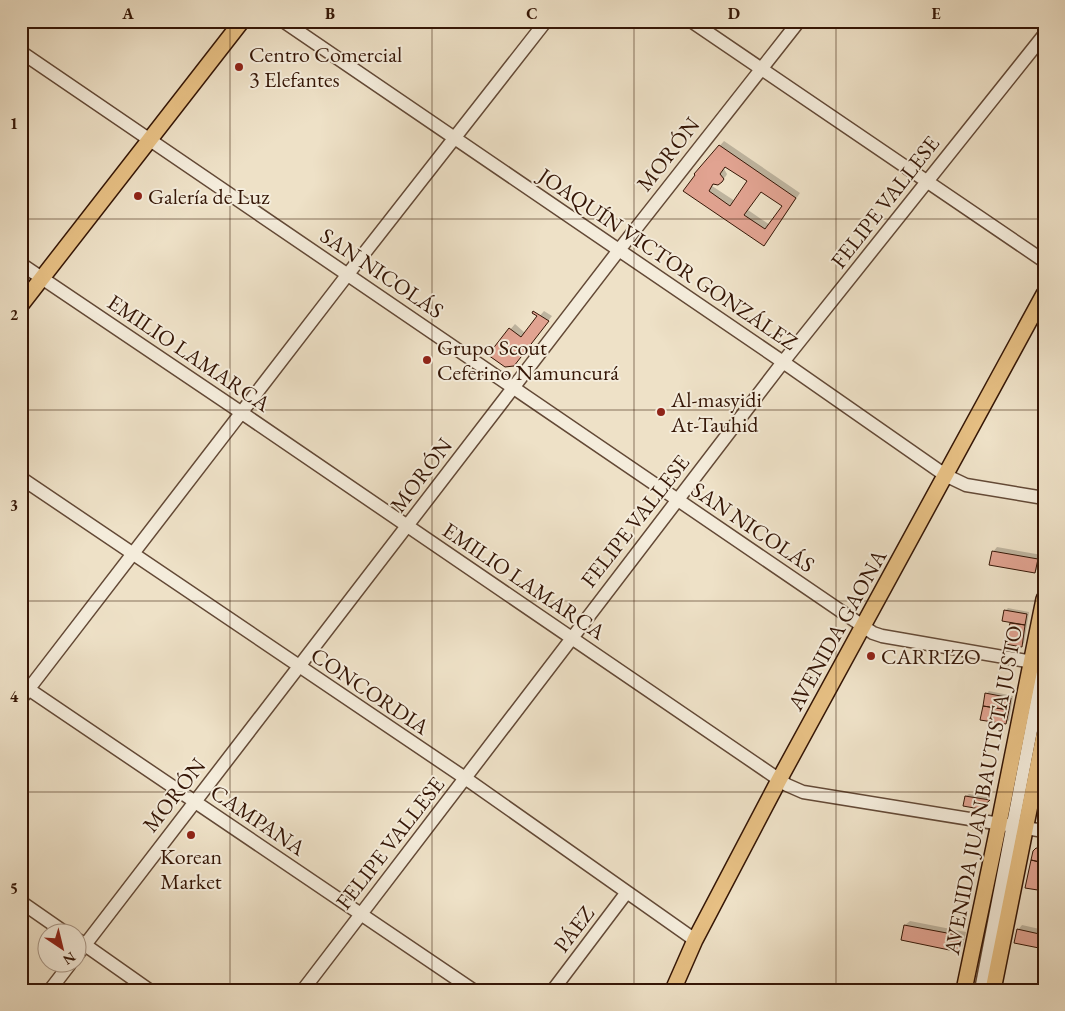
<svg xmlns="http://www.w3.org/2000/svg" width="1065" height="1011" viewBox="0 0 1065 1011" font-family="'EB Garamond',serif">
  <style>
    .shadow { fill: #0003; fill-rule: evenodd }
    .building { fill: #e1a391; stroke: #351606; fill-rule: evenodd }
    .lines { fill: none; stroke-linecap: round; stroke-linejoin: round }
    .minor-casing { stroke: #634936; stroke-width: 15 }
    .major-casing { stroke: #351606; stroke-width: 18 }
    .minor { stroke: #f4ecdb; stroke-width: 12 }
    .major { stroke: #e7c084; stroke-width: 15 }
    .grid { fill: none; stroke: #351606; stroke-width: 1; stroke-opacity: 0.55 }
    .poi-dot { fill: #8f2418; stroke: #f4ecdb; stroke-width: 2 }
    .labels { text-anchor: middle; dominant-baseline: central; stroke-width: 4; stroke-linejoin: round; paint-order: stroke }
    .poi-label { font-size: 22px; fill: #351606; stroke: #f4ecdb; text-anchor: start }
    .street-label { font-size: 22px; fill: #351606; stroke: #f4ecdb }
    .neatline { fill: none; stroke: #351606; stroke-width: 2 }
    .grid-label { font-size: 16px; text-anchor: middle; font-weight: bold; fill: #351606 }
  </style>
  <rect width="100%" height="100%" fill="#eee1c7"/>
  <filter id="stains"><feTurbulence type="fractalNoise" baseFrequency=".004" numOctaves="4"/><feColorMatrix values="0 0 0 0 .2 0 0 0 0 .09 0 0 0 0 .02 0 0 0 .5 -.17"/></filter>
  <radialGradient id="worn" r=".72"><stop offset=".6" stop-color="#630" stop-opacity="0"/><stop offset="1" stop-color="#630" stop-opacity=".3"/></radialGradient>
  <path class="shadow" d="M724,141L800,193L768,240L684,191L697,175L695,174ZM726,166L749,181L735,201L712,186L714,183L721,181L726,176L727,174L724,169ZM761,190L784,205L770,225L748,210Z
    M544,311L552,316L514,365L489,355L515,324L525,333Z
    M997,547L1042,555L1039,567L1035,572L993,552Z
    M1008,608L1029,612L1024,643L1021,646L1007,643L1011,622L1005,611Z
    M989,691L1013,696L1009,720L1006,723L986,694Z
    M969,794L991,798L980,808L966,796Z
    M910,921L966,932L963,946L959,950L905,925Z
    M1022,925L1044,930V948L1018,930Z"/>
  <path class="building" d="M719,145L796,198L764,246L683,191L695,175L694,174ZM725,167L747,181L730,206L709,191L713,184L718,185L722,182L724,179L720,174ZM761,192L782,206L765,229L744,215Z
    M533,311L549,321L514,366L505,367L488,355L509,328L521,337L537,316L532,313Z
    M992,551L1038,559L1035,573L989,565Z
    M1004,610L1027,614L1025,625L1002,621Z
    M1010,623L1025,625L1022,647L1005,644Z
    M985,693L1011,698L1009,710L983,706Z
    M983,706L1009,710L1006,724L980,720Z
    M965,796L990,800L980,809L963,806Z
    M1042,798H1044V816L1039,812Z
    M1036,848L1044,849V863L1031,860L1033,851Z
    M1031,860L1044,863V891L1025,888Z
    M904,925L963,936L959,952L901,940Z
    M1017,929L1044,935V949L1014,943Z"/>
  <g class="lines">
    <defs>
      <path id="minor" d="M283,21L783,362L945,475L966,485L1044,498
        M691,21L1044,261
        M21,52L873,633L882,636L1044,664
        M21,264L242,413L787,785L803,792L1044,831
        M21,478L465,778L695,940
        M21,684L473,990
        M21,699L348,274L546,21
        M21,902L67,934
        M78,940L149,990
        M78,954L619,250L799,21
        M50,990L70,964
        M303,990L783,362L1044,35
        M553,990L627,892
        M981,990L1044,663"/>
      <path id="major" d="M21,305L242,21
        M673,990L695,940L779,780L1044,294
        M964,990L999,823L1044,599
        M993,990L1044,735"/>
    </defs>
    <use href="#minor" class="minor-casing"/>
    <use href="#major" class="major-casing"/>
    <use href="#minor" class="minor"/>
    <use href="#major" class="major"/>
  </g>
  <path class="grid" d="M230,21V990M432,21V990M634,21V990M836,21V990M21,219H1044M21,410H1044M21,601H1044M21,792H1044"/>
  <g class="poi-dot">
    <circle cx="239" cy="67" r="5"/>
    <circle cx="138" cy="196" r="5"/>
    <circle cx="427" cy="360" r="5"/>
    <circle cx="661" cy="412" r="5"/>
    <circle cx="871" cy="656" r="5"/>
    <circle cx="191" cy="835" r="5"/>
  </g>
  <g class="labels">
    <g class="poi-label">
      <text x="249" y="54">Centro Comercial<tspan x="249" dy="25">3 Elefantes</tspan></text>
      <text x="148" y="196">Galería de Luz</text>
      <text x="437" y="347">Grupo Scout<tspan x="437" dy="25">Ceferino Namuncurá</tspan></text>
      <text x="671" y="399">Al-masyidi<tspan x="671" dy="25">At-Tauhid</tspan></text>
      <text x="881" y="656">CARRIZO</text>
      <text x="191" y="856" text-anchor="middle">Korean<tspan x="191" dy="25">Market</tspan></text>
    </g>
    <g class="street-label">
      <text transform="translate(668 154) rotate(-52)">MORÓN</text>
      <text transform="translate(885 202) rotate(-52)">FELIPE VALLESE</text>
      <text transform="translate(668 259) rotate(34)">JOAQUÍN VICTOR GONZÁLEZ</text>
      <text transform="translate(382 273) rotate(34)">SAN NICOLÁS</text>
      <text transform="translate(189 353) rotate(34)">EMILIO LAMARCA</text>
      <text transform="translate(421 475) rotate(-53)">MORÓN</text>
      <text transform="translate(635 521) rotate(-52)">FELIPE VALLESE</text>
      <text transform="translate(753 527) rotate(34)">SAN NICOLÁS</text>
      <text transform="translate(524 581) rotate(34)">EMILIO LAMARCA</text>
      <text transform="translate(837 630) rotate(-61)">AVENIDA GAONA</text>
      <text transform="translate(370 691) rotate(34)">CONCORDIA</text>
      <text transform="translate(983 790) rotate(-79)">AVENIDA JUAN BAUTISTA JUSTO</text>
      <text transform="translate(174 795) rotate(-52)">MORÓN</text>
      <text transform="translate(258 820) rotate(34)">CAMPANA</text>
      <text transform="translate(390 843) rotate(-52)">FELIPE VALLESE</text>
      <text transform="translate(574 929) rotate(-53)">PÁEZ</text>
    </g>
  </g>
  <rect width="1065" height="1011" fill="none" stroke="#eee1c7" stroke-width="55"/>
  <g transform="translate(62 948) rotate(145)"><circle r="24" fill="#f4ecdb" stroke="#a89686"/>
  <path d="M0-4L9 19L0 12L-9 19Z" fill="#8f2418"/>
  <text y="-8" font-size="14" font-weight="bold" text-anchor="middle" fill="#351606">N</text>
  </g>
  <rect x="28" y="28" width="1010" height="956" class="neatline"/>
  <g class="grid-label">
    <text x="128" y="19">A</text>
    <text x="330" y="19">B</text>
    <text x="532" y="19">C</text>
    <text x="734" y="19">D</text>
    <text x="936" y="19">E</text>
    <text x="14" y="129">1</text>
    <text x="14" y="320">2</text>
    <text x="14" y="511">3</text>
    <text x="14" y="702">4</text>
    <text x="14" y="894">5</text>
  </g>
  <rect width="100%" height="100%" filter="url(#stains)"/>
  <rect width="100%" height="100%" fill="url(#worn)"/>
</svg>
